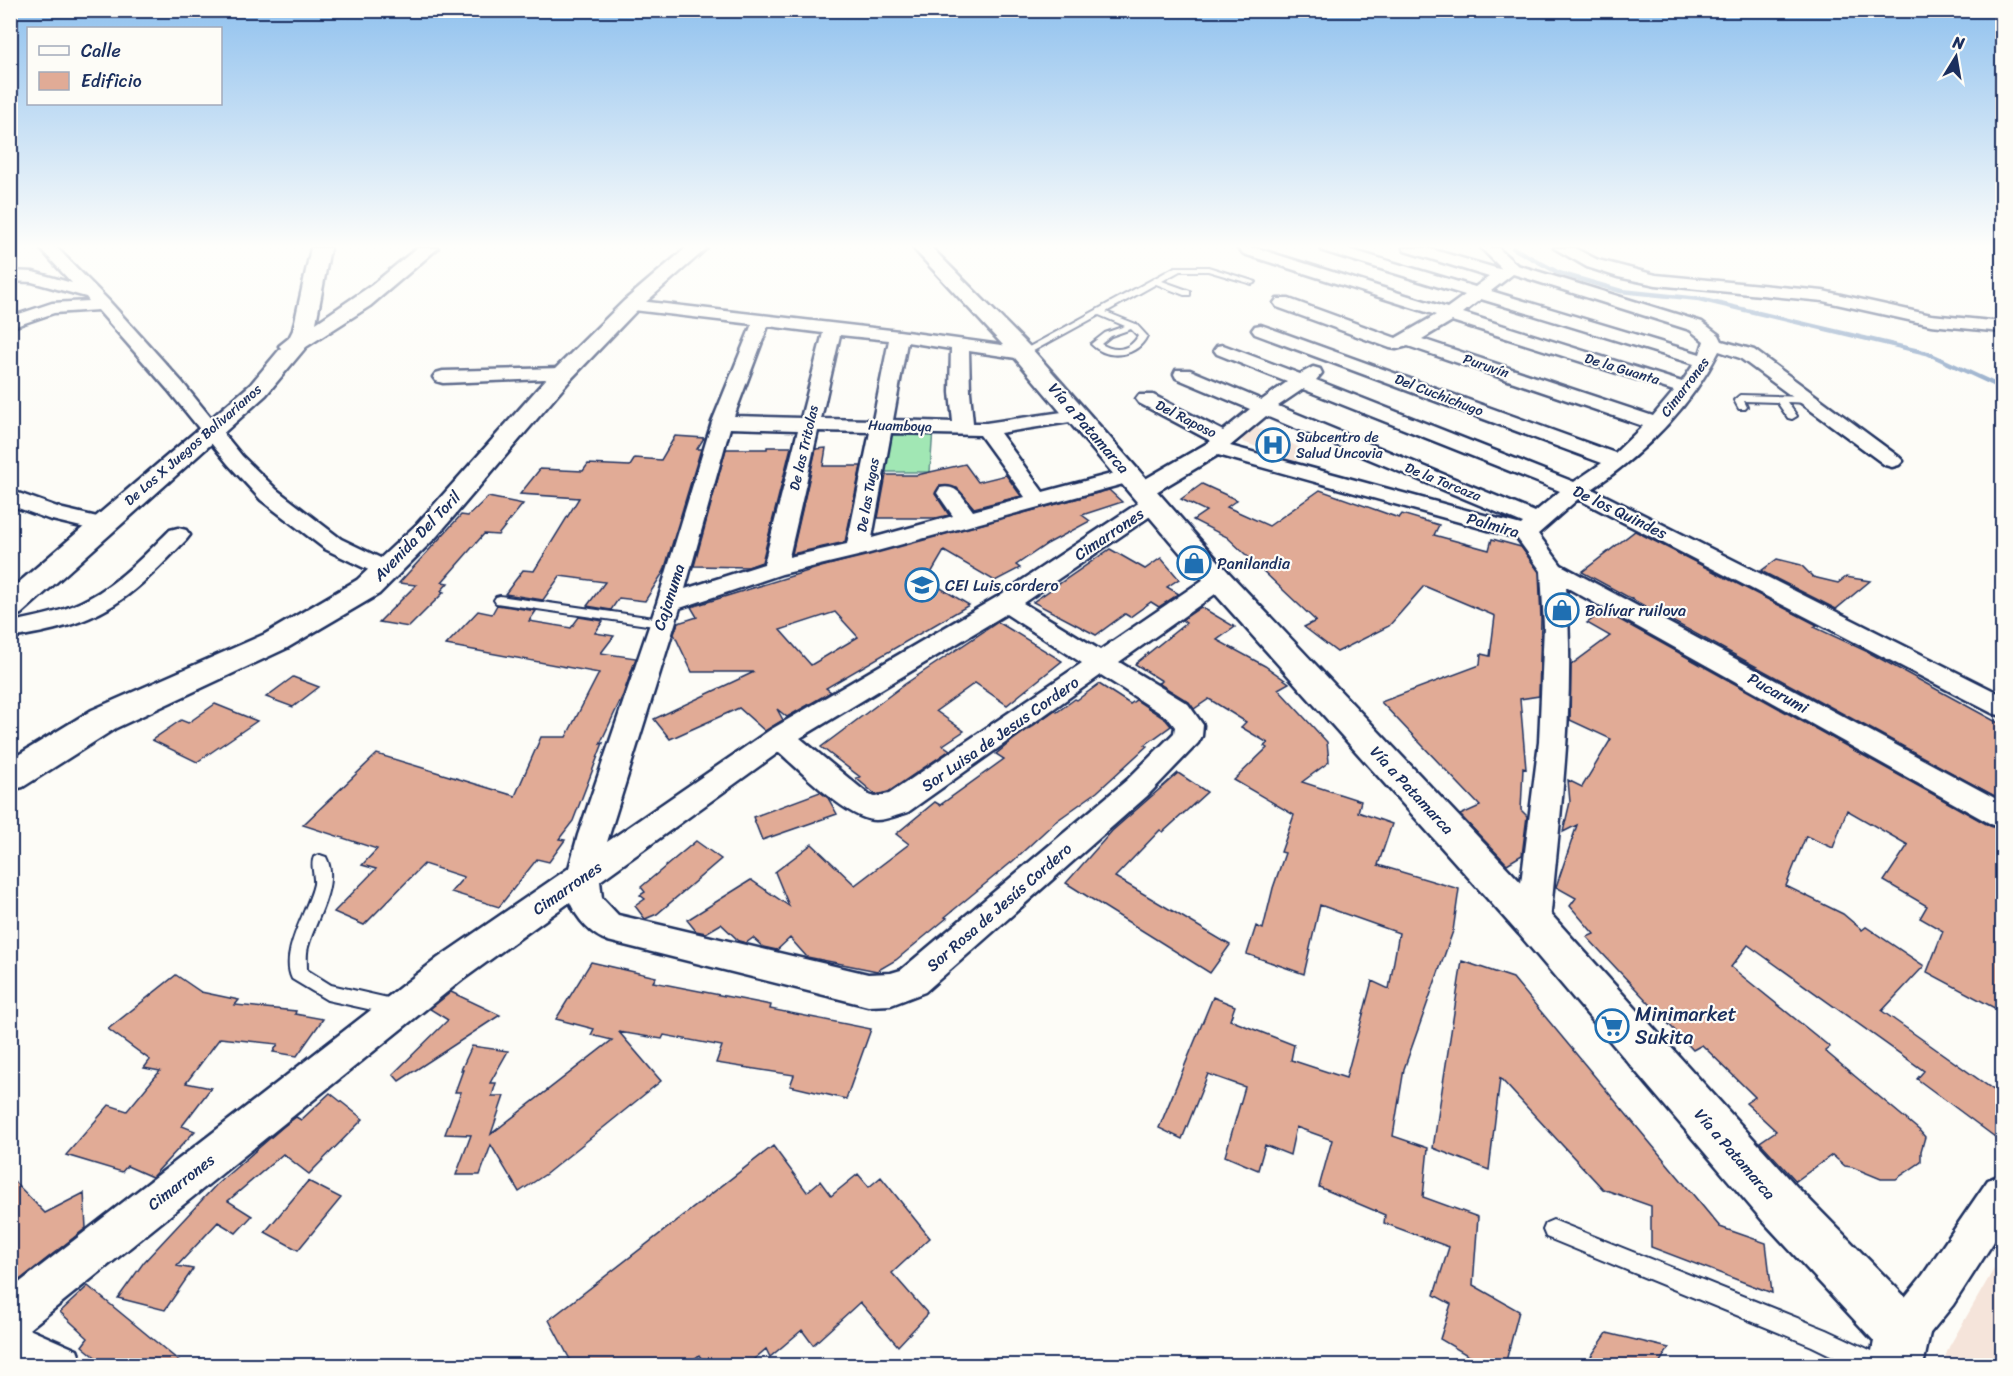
<svg xmlns="http://www.w3.org/2000/svg" width="2013" height="1376" viewBox="0 0 2013 1376" font-family="Sriracha,sans-serif">
  <style>
    .built { fill: #f5e4da }
    .green { fill: #a1e7b4; stroke: #5e8b89; stroke-width: 1.5 }
    .lines { fill: none; stroke-linecap: round; stroke-linejoin: round }
    .stream { stroke: #7392ba; stroke-width: 4.5 }
    .building { fill: #e1ab96; stroke: #1b2f5e; stroke-width: 1.5; fill-rule: evenodd }
    .lane-casing { stroke: #1b2f5e; stroke-width: 4 }
    .street-casing { stroke: #1b2f5e; stroke-width: 5 }
    .secondary-casing { stroke: #1b2f5e; stroke-width: 5 }
    .lane { fill: #fdfcf7; fill-rule: evenodd }
    .street { fill: #fdfcf7; fill-rule: evenodd }
    .secondary { fill: #fdfcf7; fill-rule: evenodd }
    .labels { text-anchor: middle; dominant-baseline: central; stroke-width: 4.5; stroke-linejoin: round; paint-order: stroke }
    .far-street-label { font-size: 14px; fill: #1b2f5e; stroke: #fdfcf7 }
    .far-poi-label { font-size: 14px; fill: #1b2f5e; stroke: #fdfcf7; text-anchor: start }
    .street-label { font-size: 16px; fill: #1b2f5e; stroke: #fdfcf7 }
    .poi-label { font-size: 16px; fill: #1b2f5e; stroke: #fdfcf7; text-anchor: start }
    .near-poi-label { font-size: 20px; fill: #1b2f5e; stroke: #fdfcf7; text-anchor: start }
  </style>
  <rect width="100%" height="100%" fill="#fdfcf7"/>
  <filter id="ink" filterUnits="userSpaceOnUse"><feTurbulence type="fractalNoise" baseFrequency=".0167" numOctaves="2"/><feDisplacementMap in="SourceGraphic" scale="12" xChannelSelector="R" yChannelSelector="G"/><feConvolveMatrix kernelMatrix="1 2 1 2 8 2 1 2 1" color-interpolation-filters="sRGB"/></filter>
  <g filter="url(#ink)">
    <path class="built" d="M1253,426L1278,436L1307,452L1296,461L1243,442L1240,437Z
      M2002,1255V1365H1942L1949,1347Z"/>
    <path class="green" d="M933,429L930,472H879L885,430Z"/>
    <g class="lines">
      <path class="stream" d="M1513,248L1559,273L1621,291L1699,299L1927,353L1996,385L2002,384"/>
    </g>
    <path class="building" d="M675,436L704,438L697,449H701L664,571L645,601L619,598L611,610L587,606L605,582L560,576L543,600L505,594L523,570L534,571L579,498L520,494L540,469L583,471L588,464L630,466L635,458L661,460Z
      M767,447H791L762,562L748,567L694,566L726,449H767Z
      M826,448L823,466H861L845,542L792,554L816,449Z
      M965,464L978,482L1006,475L1021,496L974,508L957,488L940,486L935,494L949,515L936,518H878L886,475H917Z
      M1202,484L1237,500L1227,507L1269,526L1320,490L1399,518L1402,514L1439,525L1434,535L1489,550L1492,539L1521,547L1539,572L1541,620L1539,696L1520,699L1526,769L1523,768L1521,810L1527,816L1522,855L1507,864L1460,815L1480,806L1381,702L1480,665L1481,654L1490,656L1495,616L1424,586L1389,626L1337,652L1304,627L1316,621L1227,537L1193,520L1206,511L1181,499Z
      M1109,490L1122,502L1082,515L1090,521L1047,544L1016,565L1020,568L995,581L944,551L927,580L969,605L826,688L831,692L787,717L777,709L783,720L765,731L739,708L670,739L654,719L754,672H692L674,634L678,623L697,617L691,607L821,567ZM835,612L858,637L811,665L780,630Z
      M488,497L523,504L498,535L484,534L442,582L448,583L441,591L444,592L409,627L379,622L416,585L399,583L461,515L468,516Z
      M1635,531L1817,625L1814,627L1868,652L2002,725V800L1582,572Z
      M1110,549L1145,569L1161,558L1179,579L1167,587L1179,594L1159,607L1151,602L1130,617L1125,614L1096,635L1033,602Z
      M1777,559L1801,565L1813,577L1838,583L1846,577L1870,581L1836,609L1761,571Z
      M497,605L536,611L529,621L571,628L579,617L603,621L595,633L614,636L601,653L636,658L623,695L600,744L603,743L573,821L559,839L565,840L549,862L537,859L499,907L451,892L464,877L424,864L364,925L334,912L376,869L362,865L377,849L303,825L377,754L515,796L541,737H566L599,673L446,645L478,611L492,614Z
      M1201,607L1235,627L1217,640L1265,666L1289,683L1278,689L1327,742L1329,762L1302,782L1361,801L1358,812L1392,824L1378,865L1459,889L1453,931L1404,1069L1393,1136L1428,1148L1423,1197L1478,1217L1473,1285L1519,1311L1505,1365H1484L1440,1339L1451,1304L1434,1295L1449,1247L1384,1223L1385,1215L1319,1187L1332,1140L1296,1127L1290,1155L1265,1145L1258,1170L1225,1156L1245,1087L1208,1074L1182,1139L1159,1128L1213,997L1235,1006L1230,1020L1294,1045L1291,1060L1346,1078L1372,981L1389,989L1399,933L1320,905L1304,974L1247,954L1256,926L1263,929L1273,888L1285,853L1281,852L1294,815L1234,780L1267,748L1264,746L1268,743L1241,727L1246,722L1209,699L1194,709L1189,702L1158,683L1162,681L1135,664L1186,623L1182,620Z
      M1604,611L1990,826L2002,830V1012L1927,972L1943,931L1920,918L1927,906L1884,881L1908,845L1847,810L1833,848L1806,836L1786,886L1843,914L1862,930L1866,927L1924,966L1882,1011L2002,1096V1128L1995,1137L1917,1079L1924,1071L1748,945L1731,967L1830,1047L1825,1051L1919,1130L1925,1137L1921,1151V1162L1896,1179H1881L1852,1167L1845,1166L1832,1155L1796,1181L1760,1142L1776,1131L1746,1103L1755,1097L1702,1045L1693,1050L1587,937L1594,934L1570,906L1576,898L1556,887L1577,825L1563,832L1570,802L1568,780L1582,787L1611,739L1570,720L1571,665L1610,636L1587,623Z
      M998,622L1062,661L1007,705L975,683L936,711L964,731L943,745L950,750L888,792L876,795L856,778L860,777L821,747L905,684Z
      M293,677L319,687L293,707L266,697Z
      M1099,684L1130,704L1136,700L1166,720L1171,726L1145,745L1147,746L1097,792L1055,822L1013,861L945,917L947,918L896,960L877,971L807,957L790,938L777,950L763,947L753,938L746,943L739,941L721,924L706,933L696,931L687,920L751,880L789,906L775,872L812,844L855,885L909,844L896,834L935,802L940,805L1004,759L996,754L1013,740L1055,710L1057,712L1075,699L1077,700Z
      M215,704L257,721L197,762L152,740L181,720L188,723Z
      M1178,773L1207,792L1163,832L1160,830L1115,877L1230,945L1210,973L1066,883L1112,831Z
      M820,792L828,798L837,814L762,840L753,817Z
      M696,841L721,859L657,914L645,919L635,906L645,899L640,895L645,892L641,887Z
      M1462,961L1513,978L1720,1227L1766,1243L1772,1293L1651,1247V1206L1603,1189L1500,1078L1489,1170L1433,1148Z
      M591,962L656,977L653,982L771,1005L770,1009L871,1029L846,1099L790,1086L794,1075L716,1063L722,1046L664,1035L662,1039L619,1032L661,1081L546,1174L519,1192L491,1145L480,1175H456L471,1135L445,1134L461,1092H455L463,1070H461L472,1046L508,1051L490,1083H496L492,1096H504L491,1134L612,1040L591,1035L594,1029L556,1019Z
      M176,975L201,992L239,1000L235,1005L296,1011L295,1014L323,1019L297,1056L273,1052L278,1044L220,1038L186,1083L211,1088L182,1126L195,1131L152,1177L127,1166L122,1172L66,1155L109,1105L127,1111L160,1071L144,1068L150,1060L108,1029Z
      M451,992L500,1015L399,1081L393,1074L448,1020L430,1009Z
      M330,1093L363,1119L309,1174L283,1154L228,1201L252,1216L236,1233L218,1222L177,1266L193,1269L165,1310L118,1298L144,1262L216,1185L284,1126L296,1117L301,1120Z
      M773,1146L807,1192L820,1181L831,1196L858,1174L869,1187L881,1177L930,1238L892,1273L928,1314L898,1346L860,1302L813,1345L802,1330L770,1357L766,1349L747,1365H706L699,1355L687,1365H573L549,1320Z
      M10,1177L45,1213L84,1193L86,1228L17,1282V1263L10,1267Z
      M308,1181L341,1198L298,1250L265,1232Z
      M88,1286L184,1365H105L82,1346L88,1338L60,1312Z
      M1607,1333L1669,1348L1658,1365H1585Z"/>
    <g class="lines">
      <defs>
        <path id="lane" d="M1175,267H1208L1256,282L1252,284L1208,271H1180L1162,281L1190,291V295H1184L1156,284L1106,312L1136,324L1147,336C1137,357 1108,361 1091,344L1105,333L1125,326L1099,315L1026,355L1018,353ZM1131,329L1138,336C1130,351 1114,352 1101,344L1111,336Z
          M1740,395L1810,397L1815,400L1810,403L1787,402L1797,416L1792,419L1788,418L1777,402L1744,401L1747,407L1745,409H1739L1734,400Z
          M500,596L661,619L667,623L661,627L496,603L494,600L496,597Z
          M320,855L326,857C340,884 315,920 308,947C306,954 307,963 307,970L331,985L401,1001L404,1007L401,1013L395,1015L327,1000L292,979C279,952 308,911 314,884C315,875 310,865 314,857Z
          M1553,1220L1827,1330L1887,1358L1890,1366H1853L1812,1346L1546,1237L1543,1230L1546,1223Z"/>
        <path id="street" d="M40,248H57L109,301L182,382L242,456L277,490L341,539L395,565L399,570L395,575L387,577L379,575L325,549L261,500L228,464L168,390L98,310L54,313L10,328V317L52,303L89,301L86,297L32,282L10,281V271L33,272L72,283Z
          M1237,248H1256L1447,308L1465,295L1323,251L1321,248H1345L1475,287L1489,277L1405,251L1403,248H1427L1499,269L1501,268L1481,248H1498L1517,265L1702,322L1719,335L1722,341L1754,350L1899,457L1903,461L1899,465L1892,467L1885,465L1740,358L1719,351C1690,408 1644,453 1592,489L2002,695V716L1992,713L1578,499L1538,534L1561,565L2002,802V828L1991,824L1566,587C1576,699 1560,811 1550,922L1545,932L1533,936L1521,932L1516,922L1539,742L1544,626L1541,571L1517,538L1218,455L1151,495L1143,497L1135,495L1132,490L1135,485L1211,441L1139,403L1136,399L1139,395H1153L1223,431L1250,409L1176,378L1174,374L1176,370H1190L1262,400L1287,382L1217,354L1214,350L1217,346L1223,345L1300,374L1313,367L1320,369L1322,373L1316,380L1574,482L1602,463L1255,334L1252,330L1255,326L1261,325L1615,453L1643,426L1408,346L1396,349L1390,348L1277,307L1274,303L1277,299H1289L1396,338L1436,315L1244,254ZM1513,274L1690,330L1704,341L1700,354L1491,291ZM1481,299L1694,364L1682,382L1463,313ZM1452,321L1674,391L1653,416L1422,339ZM1303,389L1560,491L1535,512L1278,406ZM1266,416L1523,523L1521,525L1230,446Z
          M1554,248H1574L1598,260L1656,275L1823,291L1931,315L2002,322V332L1931,325L1823,301L1656,285L1618,277L1587,267Z
          M631,300L899,331L1030,349L1032,353L1030,357L1023,359L969,351L970,392L973,423H986L1076,410L1083,412L1086,416L1083,420L1000,433L1043,492L1130,469L1138,470L1141,475L1138,480L866,554L782,574L680,608L607,842L770,730L997,597L1146,498L1154,496L1162,498L1165,503L1162,508L1023,603L1100,650L1210,575L1219,572L1228,575L1231,580L1228,585L1119,662L1188,704L1203,725L1202,736L1198,743L1147,796L925,992L891,1005L868,1006L608,941C591,935 577,919 570,902L462,980L29,1329L77,1350L83,1366H10V1290L438,958L569,868L578,835L657,603L712,422L752,324L625,309L622,305L625,301ZM768,326L823,333L801,418L734,416ZM840,335L889,340L873,420L821,419ZM907,342L951,349L950,392L953,422L893,420ZM730,428L798,430L764,564L685,589ZM818,431L870,432L847,544L789,557ZM891,433L980,435L1025,497L973,511C963,498 958,484 940,488L937,493L953,516L872,538ZM1006,614L1082,663L889,794L875,797L869,795L800,738ZM1101,675L1168,718L1175,727L1174,733L1127,780L901,970L891,973L868,974L618,915L602,898L600,881L779,752C800,770 849,821 876,820C886,820 898,815 908,812Z
          M563,368L570,370L572,374L570,378L443,383L436,381L433,377L436,373L443,371Z
          M10,490L63,509L110,520L113,525L110,530L102,532L48,519L10,505Z
          M178,528L186,530L190,535L186,540C124,604 101,624 10,638V622C91,609 114,586 170,530Z
          M2002,1174V1229L1953,1305L1918,1348L1903,1355L1888,1348L1881,1333L1888,1318L1923,1275L1988,1180Z"/>
        <path id="secondary" d="M311,248H330L316,323L372,285L417,248H438L370,306L306,347L266,395L21,614L10,617V590L250,385L281,348L279,346L289,338L293,330Z
          M686,248H707L638,309L571,379L437,536L379,594L287,648L116,728L23,787L10,790V760L92,710L265,634L357,580L417,524L555,369L624,301Z
          M913,248H932L1031,348L1229,573L1547,910L1796,1186L1922,1314L1930,1333L1923,1366H1869L1874,1341L1762,1220L1519,934L1209,587L1015,358Z"/>
      </defs>
      <use href="#lane" class="lane-casing"/>
      <use href="#street" class="street-casing"/>
      <use href="#secondary" class="secondary-casing"/>
      <use href="#lane" class="lane"/>
      <use href="#street" class="street"/>
      <use href="#secondary" class="secondary"/>
    </g>
  </g>
  <linearGradient id="sky" x2="0" y2="1"><stop stop-color="#90c1ee"/><stop offset="0.56" stop-color="#fefefb"/><stop offset="1" stop-color="#fefefb" stop-opacity="0"/></linearGradient>
  <rect width="2013" height="440" fill="url(#sky)"/>
  <defs>
    <symbol id="hospital-ring" viewBox="-11 -11 22 22"><circle r="9.5" fill="#fdfcf7" stroke="#1f6fb2" stroke-width="1.5"/><path d="M-5-5h3v3.5h4V-5h3V5h-3V1.5h-4V5h-3Z" fill="#1f6fb2"/></symbol>
    <symbol id="shop-ring" viewBox="-11 -11 22 22"><circle r="9.5" fill="#fdfcf7" stroke="#1f6fb2" stroke-width="1.5"/><path d="M-5-2.5h2.3a2.7 3.5 0 0 1 5.4 0H5L5.5 6h-11ZM-1.5-2.5h3a1.5 2.3 0 0 0-3 0Z" fill="#1f6fb2"/></symbol>
    <symbol id="school-ring" viewBox="-11 -11 22 22"><circle r="9.5" fill="#fdfcf7" stroke="#1f6fb2" stroke-width="1.5"/><path d="M0-5L7-2L0 1L-7-2ZM-4 1L0 2.5L4 1V4Q0 6-4 4Z" fill="#1f6fb2"/></symbol>
    <symbol id="supermarket-ring" viewBox="-11 -11 22 22"><circle r="9.5" fill="#fdfcf7" stroke="#1f6fb2" stroke-width="1.5"/><path d="M-6-5.5h2.5l.6 2H6L4.5 2H-2.5L-4.4-4H-6ZM-1.5 3.2a1.3 1.3 0 1 0 .1 0ZM3 3.2a1.3 1.3 0 1 0 .1 0Z" fill="#1f6fb2"/></symbol>
  </defs>
  <g fill-rule="evenodd">
    <use href="#hospital-ring" x="1254" y="426" width="38" height="38"/>
    <use href="#shop-ring" x="1175" y="544" width="38" height="38"/>
    <use href="#school-ring" x="903" y="566" width="38" height="38"/>
    <use href="#shop-ring" x="1543" y="591" width="38" height="38"/>
    <use href="#supermarket-ring" x="1593" y="1007" width="38" height="38"/>
  </g>
  <g class="labels">
    <g class="far-street-label">
      <text transform="translate(1486 366) rotate(19)">Puruvín</text>
      <text transform="translate(1622 369) rotate(17)">De la Guanta</text>
      <text transform="translate(1685 387) rotate(-53)">Cimarrones</text>
      <text transform="translate(1439 395) rotate(21)">Del Cuchichugo</text>
      <text transform="translate(1186 419) rotate(27)">Del Raposo</text>
      <text transform="translate(900 426) rotate(2)">Huamboya</text>
      <text transform="translate(193 445) rotate(-41)">De Los X Juegos Bolivarianos</text>
      <text transform="translate(804 448) rotate(-77)">De las Tritolas</text>
      <text transform="translate(1443 482) rotate(22)">De la Torcaza</text>
      <text transform="translate(868 495) rotate(-80)">De las Tugas</text>
    </g>
    <g class="far-poi-label">
      <text x="1296" y="437">Subcentro de<tspan x="1296" dy="16">Salud Uncovia</tspan></text>
    </g>
    <g class="street-label">
      <text transform="translate(1089 428) rotate(49)">Vía a Patamarca</text>
      <text transform="translate(1620 512) rotate(26)">De los Quindes</text>
      <text transform="translate(1493 525) rotate(16)">Palmira</text>
      <text transform="translate(1109 534) rotate(-34)">Cimarrones</text>
      <text transform="translate(417 536) rotate(-46)">Avenida Del Toril</text>
      <text transform="translate(669 597) rotate(-72)">Cajanuma</text>
      <text transform="translate(1778 693) rotate(29)">Pucarumi</text>
      <text transform="translate(1000 734) rotate(-35)">Sor Luisa de Jesus Cordero</text>
      <text transform="translate(1412 790) rotate(47)">Vía a Patamarca</text>
      <text transform="translate(567 888) rotate(-35)">Cimarrones</text>
      <text transform="translate(999 907) rotate(-41)">Sor Rosa de Jesús Cordero</text>
      <text transform="translate(1735 1154) rotate(49)">Vía a Patamarca</text>
      <text transform="translate(181 1182) rotate(-38)">Cimarrones</text>
    </g>
    <g class="poi-label">
      <text x="1217" y="563">Panilandia</text>
      <text x="945" y="585">CEI Luis cordero</text>
      <text x="1585" y="610">Bolívar ruilova</text>
    </g>
    <g class="near-poi-label">
      <text x="1635" y="1014">Minimarket<tspan x="1635" dy="23">Sukita</tspan></text>
    </g>
  </g>
  <rect width="2013" height="1376" fill="none" stroke="#fdfcf7" stroke-width="36"/>
  <rect x="18" y="18" width="1977" height="1340" fill="none" stroke="#1b2f5e" stroke-width="2" filter="url(#ink)"/>
  <rect x="27" y="27" width="195" height="78" fill="#fdfcf7" stroke="#a3aaba" stroke-width="1.5"/>
  <rect x="39" y="46" width="30" height="9" fill="#fdfcf7" stroke="#a3aaba" stroke-width="1.5"/>
  <text x="81" y="57" font-size="18" fill="#1b2f5e">Calle</text>
  <rect x="39" y="72" width="30" height="18" fill="#e1ab96" stroke="#a3aaba" stroke-width="1.5"/>
  <text x="81" y="87" font-size="18" fill="#1b2f5e">Edificio</text>
  <g transform="translate(1956 57) rotate(11)" stroke="#fdfcf7" stroke-width="4.5" paint-order="stroke">
  <path d="M0-4.5L10 22L0 15L-10 22Z" fill="#1b2f5e"/>
  <text y="-9" font-size="16" font-weight="bold" text-anchor="middle" fill="#1b2f5e">N</text>
  </g>
</svg>
